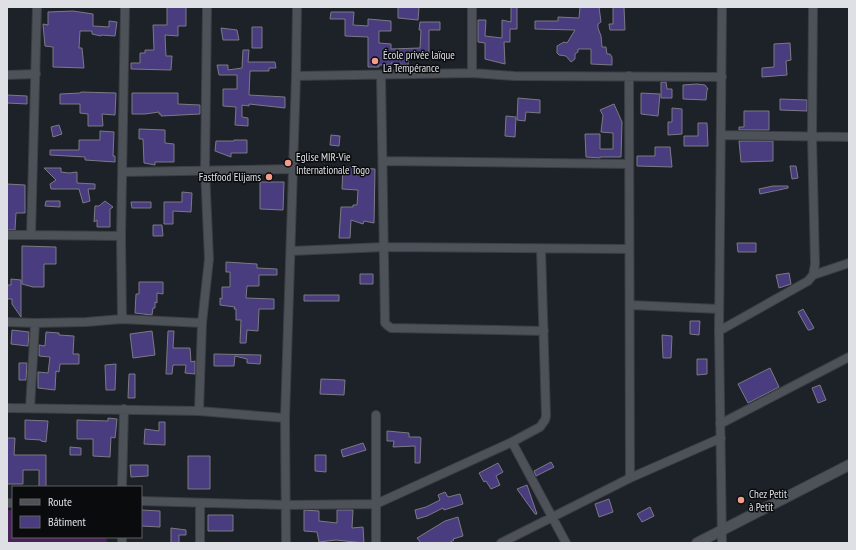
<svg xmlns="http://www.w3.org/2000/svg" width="856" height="550" viewBox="0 0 856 550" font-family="'PT Sans Narrow',sans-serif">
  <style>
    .green { fill: #4a225b }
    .building { fill: #493d7f; stroke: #7b7a83 }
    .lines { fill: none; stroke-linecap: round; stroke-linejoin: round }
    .street-casing { stroke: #3b3e43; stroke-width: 10 }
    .secondary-casing { stroke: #3b3e43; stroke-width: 12 }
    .street { stroke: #4d5158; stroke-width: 8 }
    .secondary { stroke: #4d5158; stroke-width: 10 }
    .poi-dot { fill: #f49d8b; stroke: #090b0d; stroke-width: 1.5 }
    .labels { text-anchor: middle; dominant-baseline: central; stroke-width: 3; stroke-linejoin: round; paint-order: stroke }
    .poi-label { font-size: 11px; fill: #dee0e5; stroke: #090b0d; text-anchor: start }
  </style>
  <rect width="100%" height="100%" fill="#1d2128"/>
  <path class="green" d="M7,510H13V537H106L107,543H7Z"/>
  <path class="building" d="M167,7H186V26H178V36L165,35L166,56H172L171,70L131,69V63H140V53H145V50H154L153,25H167Z
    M398,7H419L418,20L398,18Z
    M511,7H517V29H510V42H504L505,64L485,59V43L478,42V20H486L485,36L502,38V20L511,22Z
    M580,7H599L601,22L598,24V28L601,36L602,47H606L607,54H610L612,57V65L591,64V49H578V52L575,54V59L571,62L566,56L559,55L557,53V46L564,42L567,43L575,30L535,29V21H558V17L579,18Z
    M613,7H624L625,30H610L609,24H613Z
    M73,11L93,14V26L109,27V21L117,22L115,36L101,35V36L92,34V31H80L79,48H82L84,68L53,67V47L45,46L43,24L48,25V12Z
    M331,12H354L353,25L368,26V19L391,21V31H379V43L391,44V49L420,48L421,30H419L420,22H440V30H429V56L409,53L408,65L391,63V65H379V67H368V37L345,36V19H330Z
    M252,27H262V48H252Z
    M221,28L237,30L239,40H223Z
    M790,43L791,60L786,61L787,75L762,77V68L774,67V44Z
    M243,50H249L248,62H275L276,68H269V71H250L249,95L285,97V108L249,104V106L242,105V117L248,118V126L235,125L236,107L223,106V89H237V75H219L217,65H228V70L242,68Z
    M661,82H666L667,89H672V98H661Z
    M697,84L705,85L708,89L707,90L706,100L683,99V85Z
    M81,92L116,93L115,115L102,114L103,126H88V114L80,113V104H60V94L80,93Z
    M132,93H178V104L200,105V114L161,116V114H159V112L145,114H132Z
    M641,93L660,94L658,116L641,114Z
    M7,95L27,96V104L7,103Z
    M518,98L540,100V113L526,112L525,121L517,120Z
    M780,99L807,100V111L780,110Z
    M614,104L622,122L621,157H600V158L586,157L585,134H600V149H613V133L601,132L603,115L600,110Z
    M672,108L682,109V134L668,135V122H672Z
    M744,111H769V130H739V127H744Z
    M506,116L516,117L515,137L505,136Z
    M698,123H707L708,146H684V136H698Z
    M59,125L62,134L53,137L51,127Z
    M139,129L165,130V143L174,144V162H155V165L144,163L143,139H139Z
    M100,131L114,132L113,156H115V162L85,160V157L50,155V150H79V140H100Z
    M331,135L340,136L339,146L330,145Z
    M234,140H247V153H231V157L215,151L216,141H234Z
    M739,141H773V161L741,162Z
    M655,147H670L672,167L637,166V156H655Z
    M790,166H796L798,178L792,179Z
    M343,167L375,169L374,223L364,221L363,224L351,220L350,238H339L341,207H353V205H357L358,190L342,189Z
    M44,168H61V172L69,173L77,172V183L95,184V189H88L90,201L83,203L79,189H51L50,184L56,180Z
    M260,182H284L283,210L260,209Z
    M7,184L25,185V213H16L15,230H7Z
    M773,186H788V188L760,194L759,189Z
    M182,192L192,193L191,212L173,211V224H164V202H182Z
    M46,201H60V207L45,206Z
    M105,201L113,207L110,209V227H97V220L94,222L95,206H99Z
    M131,202H151V208H132Z
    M153,225H162L163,236H153Z
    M737,243H756V252H738Z
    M22,246L56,247V264H44V287H33L22,284Z
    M226,262L257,264V268L277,269V275H259V286H247L246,298L274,299V309H259L258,331L247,330L246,343H240L241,320H236V309H234L235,307L220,305V298L222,299V287H230V272H226Z
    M789,273L791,284L779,288L776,275Z
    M360,274H373V284H360Z
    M11,279L21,280V317L12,304V299H7V285H11Z
    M139,282H163V294L157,293V303L155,302V308H153L152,315L135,313L136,294H139Z
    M304,295H339V301H304Z
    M803,309L814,328L810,330H808L798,312Z
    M690,321H700L699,335L690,334Z
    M12,330L29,332L28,346L11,344Z
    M152,331L155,355L133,358L130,334Z
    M168,331H174L173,348H190L191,362L195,361V374L185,373L186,365H173L172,374H166Z
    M46,332L59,333V335L74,336L73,354H79V364H60L59,372L56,371L55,390L38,388V372L48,373L50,357L39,356V345L45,346Z
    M662,335L672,336L671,358H663Z
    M214,354L261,355L260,364L247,363V359L235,356L234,366H214Z
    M697,359H707V374L697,375Z
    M19,363H27L26,380H19Z
    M116,364L115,390H106L105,365Z
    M770,368L779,387L748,403L738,384Z
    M129,374H135V398H128Z
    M321,379L345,380L344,395L320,394Z
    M820,385L826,400L818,403L812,388Z
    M108,418L117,419L115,438L111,437L110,457L93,456V439H77V420L108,421Z
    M25,420L48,421L46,442L41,441V440L25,439Z
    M159,422H165V445L144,444L145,429L159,431Z
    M387,431L409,433V437H420L421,438L420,463H415V446L393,447L394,441H387Z
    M7,438H15L14,455H46V487H39V470H23V484H7Z
    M363,443L366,450L343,457L341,450Z
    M70,447L81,448V455H70Z
    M315,455H326V472L315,471Z
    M188,456H210V489H188Z
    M551,462L554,467L536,476L534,471Z
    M498,463L503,472L496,476L500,485L491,489L486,481L484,482L479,473Z
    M130,465H148V476L131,477Z
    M527,485L537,514H535L517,489Z
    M445,492L448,497L460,494L463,504L444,510L443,508L427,516L417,519L415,510L426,507L440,500L438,495Z
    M609,499L613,512L599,517L595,504Z
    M650,507L654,516L642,522L637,514Z
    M141,510L160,511V527L141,526Z
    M304,510L319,511V521L337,523V510H353L352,528L363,527L364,543L336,540L319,542L317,532L304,531Z
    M208,515H233V531H208Z
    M458,517L463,536L453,539L454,540L449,543H421L417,538L445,521Z
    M171,528L186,530V535H179V543H171Z"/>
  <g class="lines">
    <defs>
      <path id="street" d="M472,7V73
        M813,7L812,137L815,264L813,275
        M7,75L36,74
        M381,75L385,323L387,325L391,328L544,331
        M296,76L472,73L514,76L722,77
        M629,76L630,478
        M722,135L849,137
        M383,161L629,164
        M122,172L292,169
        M7,235H31L121,236
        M31,235L37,7
        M291,251L384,247L629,249
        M630,305L719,309
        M122,319L121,236L125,7
        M7,322L35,323L86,322L122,319L202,323
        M719,331L808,281L813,275L849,263
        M7,408L199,411L285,418
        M30,408L35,323
        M199,411L202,323L209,259L205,170L207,7
        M720,424L849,357
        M512,442L566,543
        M122,487L124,409
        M141,501L286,505L376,504L512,442L540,427L545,420L546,416L541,249
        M7,503H13
        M122,537V543
        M200,543V504
        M286,543L285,418L296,76L297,7
        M376,543V415
        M501,543L630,478L721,438
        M722,543L719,331L722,7"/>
      <path id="secondary" d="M697,543L849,465"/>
    </defs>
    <use href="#street" class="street-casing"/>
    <use href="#secondary" class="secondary-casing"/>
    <use href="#street" class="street"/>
    <use href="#secondary" class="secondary"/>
  </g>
  <g class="poi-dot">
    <circle cx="375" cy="61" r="4"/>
    <circle cx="288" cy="163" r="4"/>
    <circle cx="269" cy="177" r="4"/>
    <circle cx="741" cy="500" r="4"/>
  </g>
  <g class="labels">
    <g class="poi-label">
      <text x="383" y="55">École privée laïque<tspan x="383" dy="13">La Tempérance</tspan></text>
      <text x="296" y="157">Eglise MIR-Vie<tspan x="296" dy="13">Internationale Togo</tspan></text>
      <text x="261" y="177" text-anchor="end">Fastfood Elijams</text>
      <text x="749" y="494">Chez Petit<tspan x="749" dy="13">à Petit</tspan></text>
    </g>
  </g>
  <rect width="856" height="550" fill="none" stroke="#dee0e5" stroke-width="16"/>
  <rect x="12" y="486" width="130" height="52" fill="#090b0d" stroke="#5e6063"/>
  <rect x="20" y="499" width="20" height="6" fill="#4d5158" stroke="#5e6063"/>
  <text x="48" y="506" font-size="12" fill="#dee0e5">Route</text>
  <rect x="20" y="516" width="20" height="12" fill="#493d7f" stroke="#5e6063"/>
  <text x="48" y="526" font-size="12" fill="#dee0e5">Bâtiment</text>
</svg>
